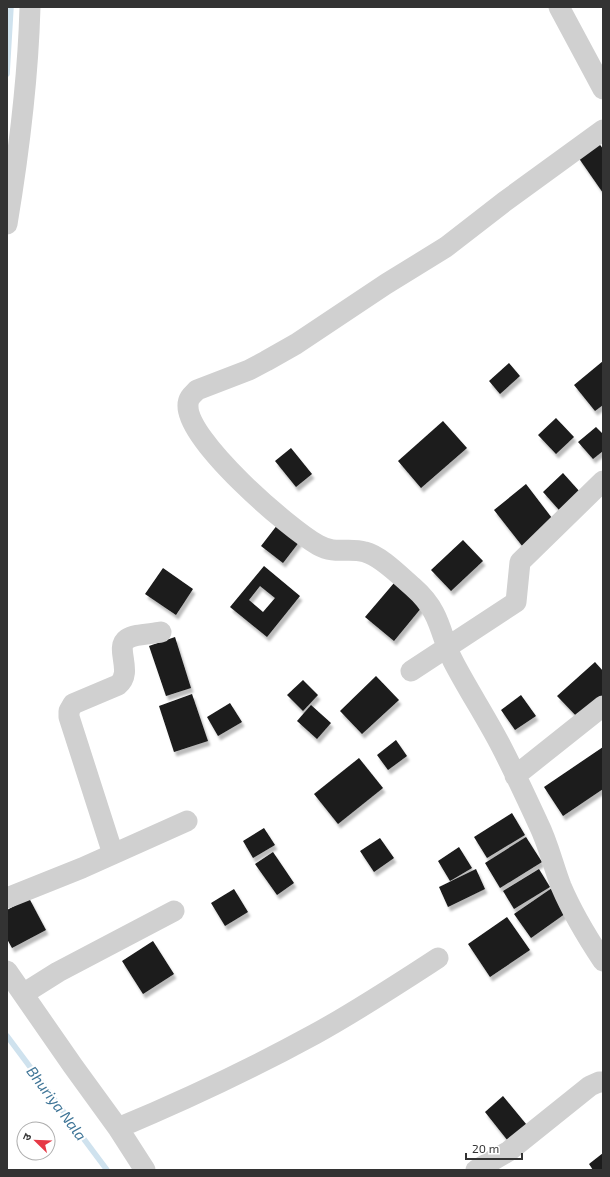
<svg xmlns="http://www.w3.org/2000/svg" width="610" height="1177" viewBox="0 0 610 1177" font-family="'Exo 2','Noto Sans Devanagari',sans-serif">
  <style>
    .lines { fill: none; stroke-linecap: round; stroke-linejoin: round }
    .stream { stroke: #cfe2ee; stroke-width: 5.5 }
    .building { fill: #1a1a1a; fill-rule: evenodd; filter: url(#shadow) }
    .minor { stroke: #d0d0d0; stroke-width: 21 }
    .labels { text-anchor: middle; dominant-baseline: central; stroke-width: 4; stroke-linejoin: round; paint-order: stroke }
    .water-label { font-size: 15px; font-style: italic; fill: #3f7597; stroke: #fff }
  </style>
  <defs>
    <filter id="shadow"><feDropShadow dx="2.5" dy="4.5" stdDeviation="1" flood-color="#0004"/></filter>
  </defs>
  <rect width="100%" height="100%" fill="#fff"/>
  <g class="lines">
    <path class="stream" d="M7,74L11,7
      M7,1036L107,1170"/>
  </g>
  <path class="building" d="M598,142L603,149V193L578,157Z
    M603,361V405L595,411L574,385Z
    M509,363L520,376L500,394L489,381Z
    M556,418L574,437L556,454L538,435Z
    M443,421L467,448L421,488L398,461Z
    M596,427L603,434V451L593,459L578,442Z
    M291,448L312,474L296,487L275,461Z
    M563,473L580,492L559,510L543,492Z
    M526,484L555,522L523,547L494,510Z
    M278,524L300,541L283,563L261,546Z
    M463,540L483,561L451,591L431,570Z
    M264,566L300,596L267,637L230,607ZM260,586L275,598L263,612L249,600Z
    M163,568L193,589L176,615L145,594Z
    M394,583L422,607L394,641L365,617Z
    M175,637L191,688L166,696L149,646Z
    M595,662L603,671V702L582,722L557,696Z
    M376,676L399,700L362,734L340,711Z
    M303,680L318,695L303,711L287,695Z
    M192,694L208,741L174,752L159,706Z
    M521,695L536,716L515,730L501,710Z
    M230,703L242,722L218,736L207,717Z
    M311,705L331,723L317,739L297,721Z
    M396,740L407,756L388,770L377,755Z
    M603,747V789L563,816L544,787Z
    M359,758L383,788L338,824L314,794Z
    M512,813L525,835L487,858L474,837Z
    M264,828L275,845L253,858L243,841Z
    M526,837L542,862L500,888L485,863Z
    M380,838L394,858L374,872L360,851Z
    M459,847L472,868L450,881L438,861Z
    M273,852L294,883L277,895L255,864Z
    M476,869L485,889L448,907L439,887Z
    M539,869L550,887L514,909L503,891Z
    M552,888L569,911L531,938L514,914Z
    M234,889L248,912L225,926L211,903Z
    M29,898L46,930L12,948L7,939V910Z
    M507,917L530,950L490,977L468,944Z
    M153,941L174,974L143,994L122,961Z
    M503,1096L531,1130L512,1146L485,1112Z
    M603,1153V1170H593L589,1164Z"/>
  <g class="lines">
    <path class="minor" d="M559,7L603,89
      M603,130L504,202L446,247L386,284L296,344L266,361L249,370L197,390C192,395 188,398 188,405C186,440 288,528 318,545C336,555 347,547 365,552C381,556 400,576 413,587C421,594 429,603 434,613C442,628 445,646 453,661C468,690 486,717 501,746C514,771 526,797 538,823C548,843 553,865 561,886C572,912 587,937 603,961
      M7,224C19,152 28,80 30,7
      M411,671L516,602L520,562L603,481
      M515,776L603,706
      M113,854L69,717V711L73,704L118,685C134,672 114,648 127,639C134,634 152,634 161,632
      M7,898L82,868L187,821
      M7,971L73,1066L118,1128L145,1170
      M23,994L58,972L174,911
      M118,1128C185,1100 251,1069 315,1034C357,1011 398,984 438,958
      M476,1170L509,1151L590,1086L599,1082H603"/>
  </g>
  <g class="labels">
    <g class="water-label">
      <text transform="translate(57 1103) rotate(53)">Bhuriya Nala</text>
    </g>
  </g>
  <rect width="610" height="1177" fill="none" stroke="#333333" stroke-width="16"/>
  <g transform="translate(36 1141) rotate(293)"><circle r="19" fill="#ffffff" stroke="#adadad"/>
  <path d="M0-3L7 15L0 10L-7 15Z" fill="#e63946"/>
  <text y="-6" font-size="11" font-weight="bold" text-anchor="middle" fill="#333333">उ</text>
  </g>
  <path d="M466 1153v6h56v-6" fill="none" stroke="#333333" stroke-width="2"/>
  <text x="472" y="1153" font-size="12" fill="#333333" stroke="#ffffff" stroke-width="3" paint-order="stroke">20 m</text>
</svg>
